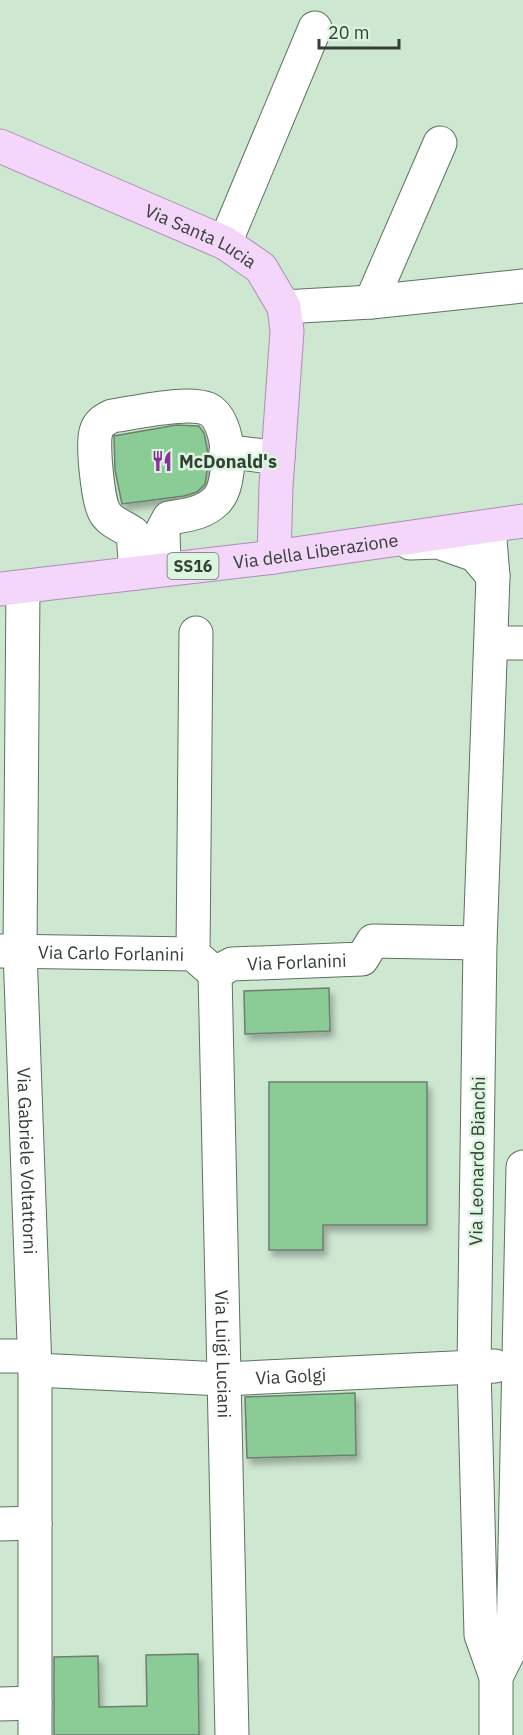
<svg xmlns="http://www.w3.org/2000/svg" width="523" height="1735" viewBox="0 0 523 1735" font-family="'IBM Plex Sans',sans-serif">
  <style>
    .building { fill: #8bcb95; stroke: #6a816d; stroke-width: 1.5; filter: url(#shadow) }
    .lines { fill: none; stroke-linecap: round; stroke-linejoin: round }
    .minor-casing { stroke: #5c735f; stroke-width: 35 }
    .major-casing { stroke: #ab8fb3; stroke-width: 35 }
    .minor { stroke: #fff; stroke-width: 33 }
    .major { stroke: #f3d6fa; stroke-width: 33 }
    .labels { text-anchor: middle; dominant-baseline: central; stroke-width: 5; stroke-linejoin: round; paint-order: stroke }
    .shield { fill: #dbf5de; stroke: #667668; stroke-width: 1.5 }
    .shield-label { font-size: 16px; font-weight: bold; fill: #343f36 }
    .street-label { font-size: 18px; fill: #343f36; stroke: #dbf5de }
    .poi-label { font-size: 18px; font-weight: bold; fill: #343f36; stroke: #dbf5de; text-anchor: start }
  </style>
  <defs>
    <filter id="shadow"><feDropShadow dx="3.5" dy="6" stdDeviation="3" flood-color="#0004"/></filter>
  </defs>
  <rect width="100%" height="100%" fill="#cee7d1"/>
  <path class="building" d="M176,425L199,426L204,433L209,458L205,484L197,492L184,496L122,504L115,470L114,436Z
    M329,988L330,1031L245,1034L244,991Z
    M269,1082H427V1225H323V1250H269Z
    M355,1393L356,1455L247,1458L245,1397Z
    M198,1654L199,1735H54V1657L98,1656L99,1707L147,1706L146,1655Z"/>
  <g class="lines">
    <defs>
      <g id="minor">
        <path d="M225,243L315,28"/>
        <path d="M371,302L440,143"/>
        <path d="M284,307L371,302L523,286"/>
        <path d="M226,451L278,458"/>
        <path d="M489,527L493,576L480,943L474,1367L481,1635L496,1677V1735"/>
        <path d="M410,543L438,542L475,555L493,576"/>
        <path d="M136,573L133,533C123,526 109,522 104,511C98,500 92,444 96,432C98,423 104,420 112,416C135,413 187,400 208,409C231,420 234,484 216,501C203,514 186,515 169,518L163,529L164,569"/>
        <path id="s1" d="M23,587L20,950L35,1370V1735"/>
        <path d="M492,643H523"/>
        <path id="s2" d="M0,951L193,954L209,968"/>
        <path d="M193,954L196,633"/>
        <path id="s3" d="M215,973L232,1735"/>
        <path id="s4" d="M215,973L232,964L362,959L373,941L480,943"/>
        <path d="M0,1356H34"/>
        <path id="s5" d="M35,1370L223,1379L495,1366"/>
        <path d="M0,1524L35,1523"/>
        <path d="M496,1677L513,1643L523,1167"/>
        <path d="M0,1704L35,1703"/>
      </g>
      <g id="major">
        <path id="s6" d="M0,146L225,243L261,268L284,307L287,331L276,486L274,557"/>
        <path id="s7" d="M0,589L274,557L523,521"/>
      </g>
    </defs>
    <use href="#minor" class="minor-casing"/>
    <use href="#major" class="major-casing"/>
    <use href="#minor" class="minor"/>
    <use href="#major" class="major"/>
  </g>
  <defs>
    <symbol id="restaurant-bare" viewBox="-9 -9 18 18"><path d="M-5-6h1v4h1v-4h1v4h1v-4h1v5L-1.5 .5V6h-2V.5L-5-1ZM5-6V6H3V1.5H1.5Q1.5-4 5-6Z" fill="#8a309c" stroke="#dbf5de" stroke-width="2.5" paint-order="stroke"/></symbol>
  </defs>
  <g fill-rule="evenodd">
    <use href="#restaurant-bare" x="147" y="446" width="30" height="30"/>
  </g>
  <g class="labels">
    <rect class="shield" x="167.5" y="553" width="51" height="26" rx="4.5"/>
    <g class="shield-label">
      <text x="193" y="566">SS16</text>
    </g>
    <g class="street-label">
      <text stroke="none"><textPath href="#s6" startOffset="220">Via Santa Lucia</textPath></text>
      <text stroke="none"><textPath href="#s7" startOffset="318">Via della Liberazione</textPath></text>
      <text stroke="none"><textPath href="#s2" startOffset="111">Via Carlo Forlanini</textPath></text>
      <text stroke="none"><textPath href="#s4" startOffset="84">Via Forlanini</textPath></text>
      <text stroke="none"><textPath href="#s1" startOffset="574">Via Gabriele Voltattorni</textPath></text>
      <text transform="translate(477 1161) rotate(-89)">Via Leonardo Bianchi</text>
      <text stroke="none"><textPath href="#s3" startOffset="381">Via Luigi Luciani</textPath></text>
      <text stroke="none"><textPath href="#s5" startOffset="256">Via Golgi</textPath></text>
    </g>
    <g class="poi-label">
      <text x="179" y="461">McDonald's</text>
    </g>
  </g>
  <path d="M319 39v9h80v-9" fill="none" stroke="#343f36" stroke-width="3"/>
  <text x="328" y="39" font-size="18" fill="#343f36" stroke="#dbf5de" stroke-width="4.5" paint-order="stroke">20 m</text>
</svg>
